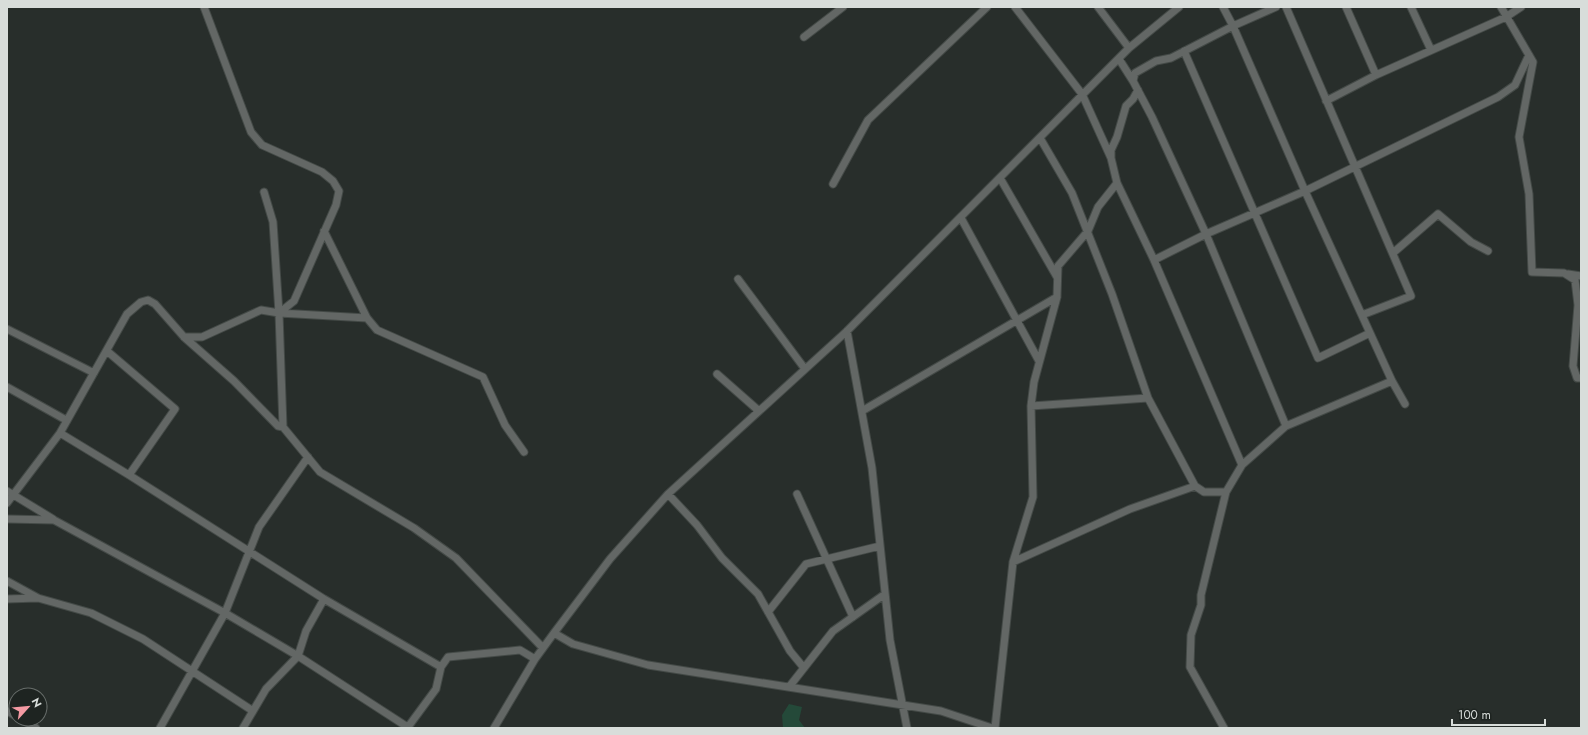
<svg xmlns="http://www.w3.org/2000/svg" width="1588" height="735" viewBox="0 0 1588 735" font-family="Jost,sans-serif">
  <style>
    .green { fill: #244939 }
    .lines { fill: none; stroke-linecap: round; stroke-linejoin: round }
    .minor-casing { stroke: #444a47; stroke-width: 9 }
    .minor { stroke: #636765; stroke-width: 7 }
  </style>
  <rect width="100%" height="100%" fill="#282e2b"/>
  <path class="green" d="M789,704L802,707L799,720L805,728H783L782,715Z"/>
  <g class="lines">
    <defs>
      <path id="minor" d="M204,7L251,132L262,145L322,172L333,181L339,191L336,205L294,301L279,313L283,427L320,472L414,528L456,558L543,648
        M1015,7L1082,94L1111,158L1117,183L1154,260L1242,465L1226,492L1201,595V605L1191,635L1190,667L1224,728
        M1098,7L1129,48
        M1223,7L1233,26L1305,191L1392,381L1405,404
        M1286,7L1411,296L1362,315
        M1346,7L1376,75
        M1411,7L1431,50
        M1501,7L1533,62L1519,137L1529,194L1532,272L1564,273L1575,280L1578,305L1573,366L1577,378H1581
        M804,37L843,7
        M1184,51L1318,358L1370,333
        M1119,59L1133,81L1135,73L1156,61L1171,58L1233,26L1276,7
        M1133,81L1152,117L1206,234L1286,426
        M1326,101L1376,75L1506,17L1521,7
        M1040,138L1072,193L1112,294L1148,398L1195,486L1204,492H1226
        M1111,157V150L1117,137L1126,106L1133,99L1138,90
        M1000,178L1057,277
        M833,184L868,120L987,7
        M264,192L273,222L279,313
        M961,218L1039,361
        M324,231L367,318L377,330L483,377L505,425L524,452
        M1393,253L1438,214L1471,242L1488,251
        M1154,260L1206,234L1305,191L1498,97L1515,85L1529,55
        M1568,274L1581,276
        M738,279L805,369
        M7,329L94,373
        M847,331L872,468L890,640L907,728
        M184,337H202L261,310L279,313L367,318
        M107,351L175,409L129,475
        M717,374L759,411
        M7,387L66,420
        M1031,406L1148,398
        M862,411L1057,297
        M60,433L129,475L324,599L441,667
        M1242,465L1286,426L1392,381
        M7,491L53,519
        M668,494L697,525L722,558L758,594L790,651L804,668
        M797,494L853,617
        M7,503L60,433L127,314L141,302L148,300L155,304L184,337L234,381L278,426L283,427
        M7,519L54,520L225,613L298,656L409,728
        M1013,562L1130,509L1195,486
        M7,581L38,598L91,613L143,639L253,711
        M7,599L38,598
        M768,612L806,564L880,546
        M554,633L573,644L648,665L941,711L992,728
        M789,687L833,631L885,594
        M7,711L16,716
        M21,719L36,728
        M408,727L436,689L441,667L448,657L520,650L535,659
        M160,728L225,613L259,527L308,457
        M243,728L266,689L298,656L306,631L324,599
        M494,728L535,659L554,633L610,559L668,494L847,331L1129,48L1179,7
        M995,728L1013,562L1033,497L1031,406L1034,382L1057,297L1058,266L1088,231L1098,207L1117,183"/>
    </defs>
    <use href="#minor" class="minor-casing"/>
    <use href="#minor" class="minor"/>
  </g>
  <rect width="1588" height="735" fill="none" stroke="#d8ddda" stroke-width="16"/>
  <g transform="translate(28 707) rotate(63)"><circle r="19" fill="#1e2421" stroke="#686e6b"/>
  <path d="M0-3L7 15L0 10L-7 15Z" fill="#f49aa3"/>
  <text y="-6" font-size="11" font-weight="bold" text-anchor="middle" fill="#d8ddda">N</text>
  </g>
  <path d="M1452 719v6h93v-6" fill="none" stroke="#d8ddda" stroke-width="2"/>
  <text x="1458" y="719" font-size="12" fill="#d8ddda" stroke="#1e2421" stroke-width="3" paint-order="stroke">100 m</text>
</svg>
